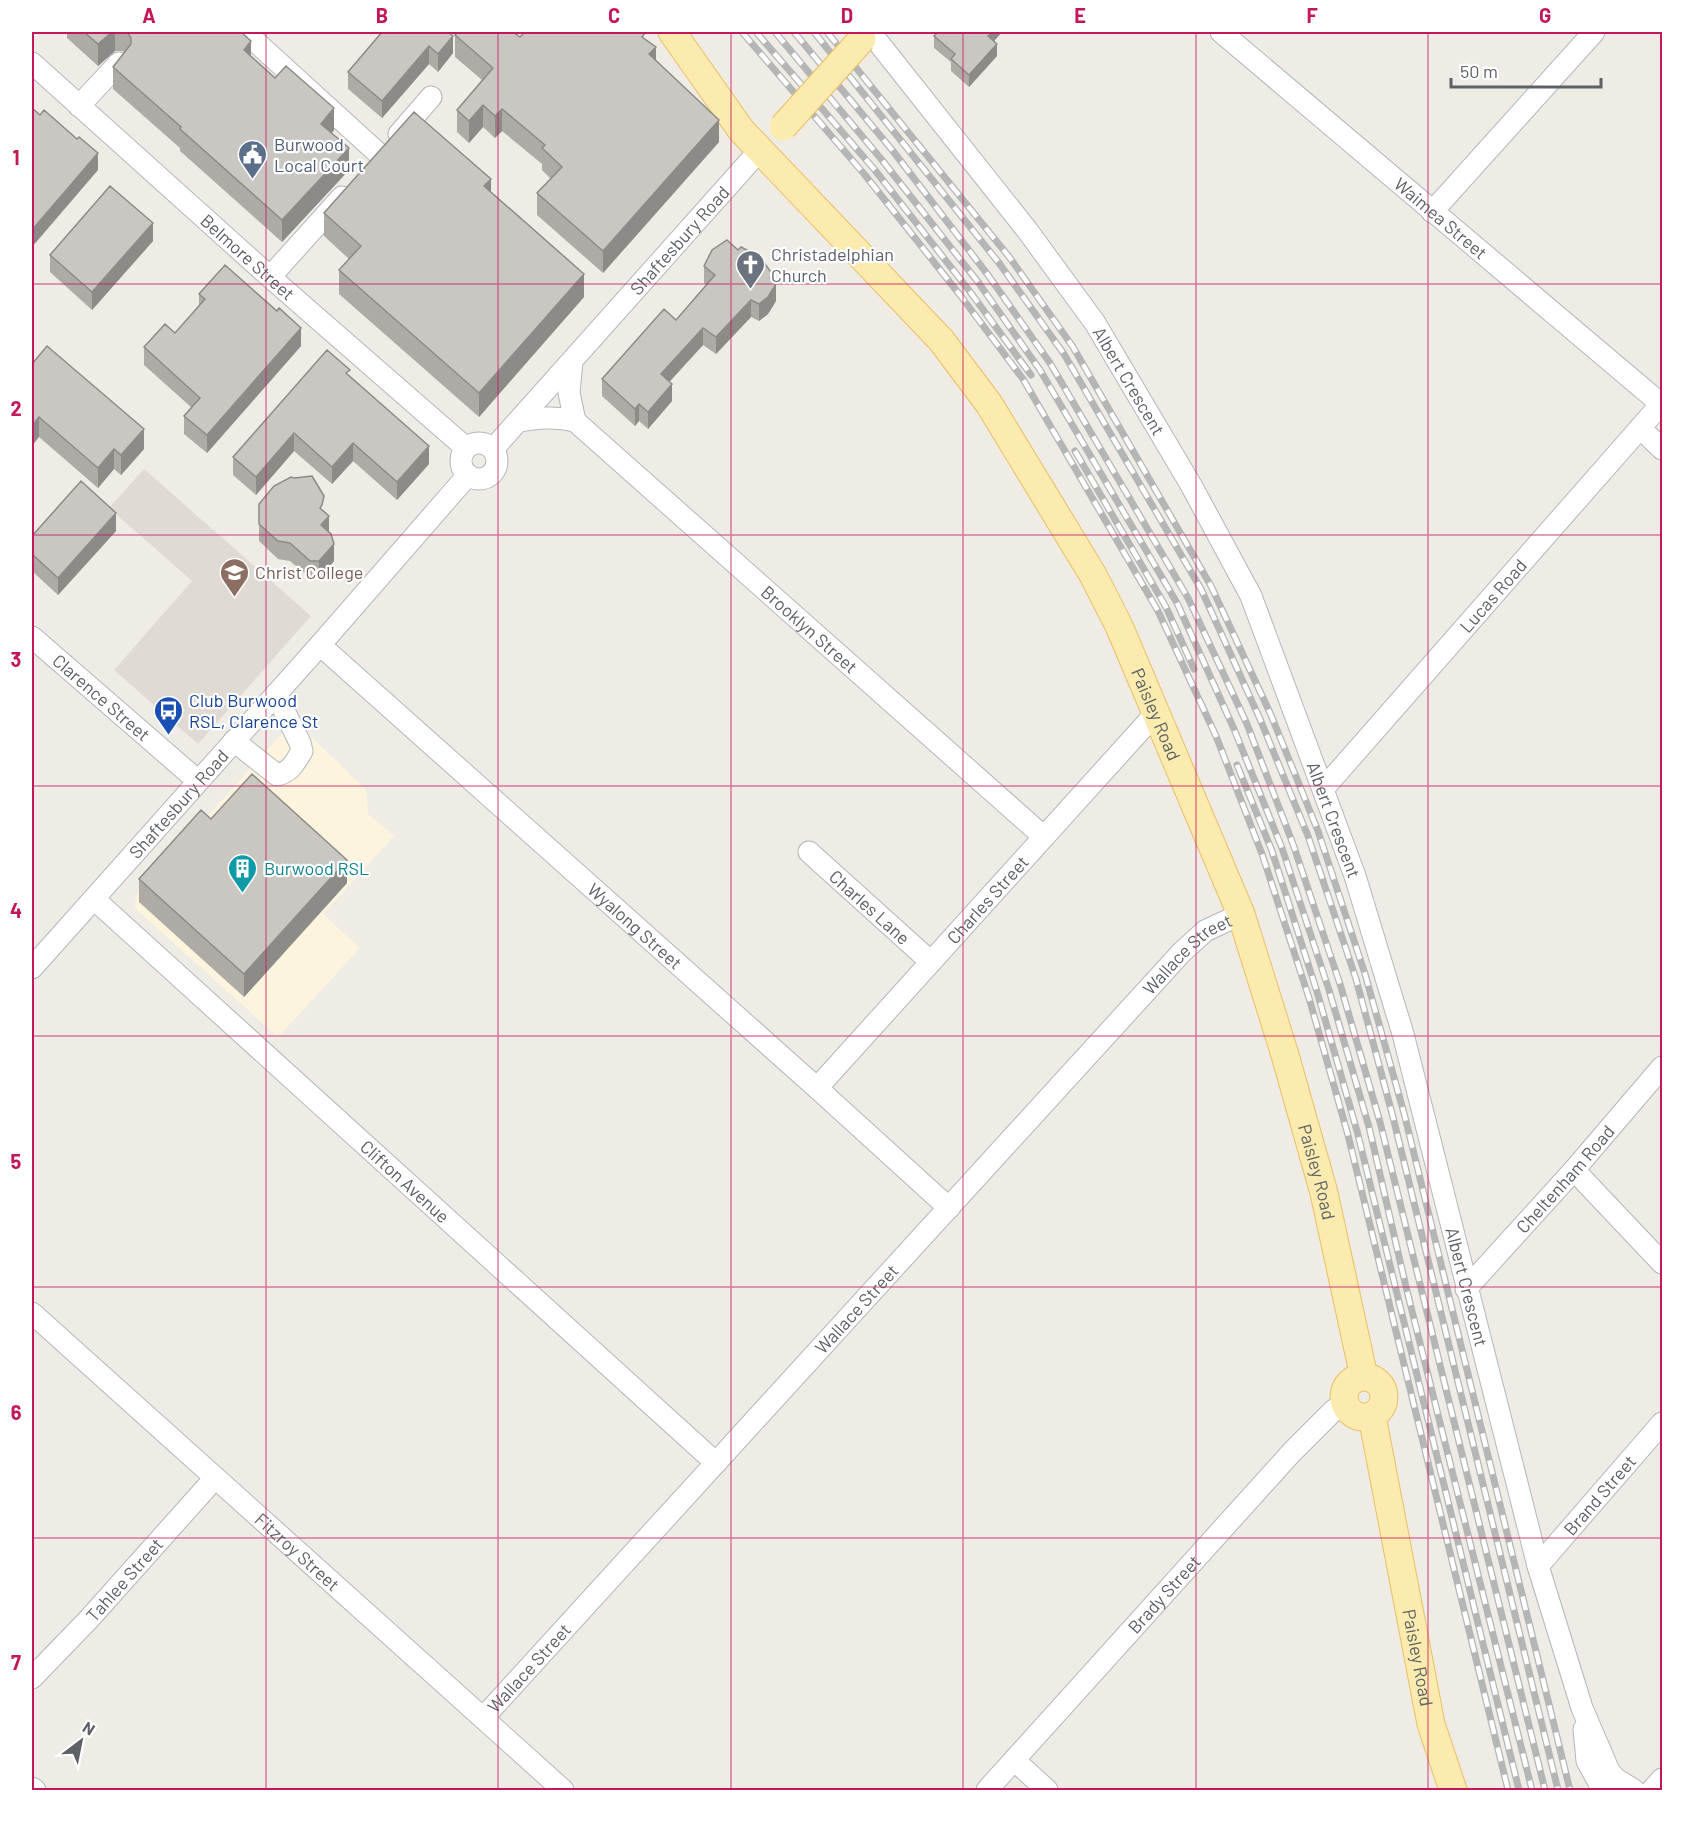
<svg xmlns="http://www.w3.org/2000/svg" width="1694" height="1822" viewBox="0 0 1694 1822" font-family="Barlow,sans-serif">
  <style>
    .commercial { fill: #fcf4dd }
    .education { fill: #dfdbd4 }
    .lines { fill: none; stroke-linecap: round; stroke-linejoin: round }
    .minor-casing { stroke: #b3b6ba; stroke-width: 23 }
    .major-casing { stroke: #ebbf63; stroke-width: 29 }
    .minor { stroke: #fff; stroke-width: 21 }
    .major { stroke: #fbebae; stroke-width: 27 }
    .rail-casing { stroke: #b4b5b5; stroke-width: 7 }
    .rail { stroke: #fff; stroke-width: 4.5; stroke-dasharray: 14; stroke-linecap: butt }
    .major-bridge-casing { stroke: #ebbf63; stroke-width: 29; stroke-linecap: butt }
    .major-bridge { stroke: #fbebae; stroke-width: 27 }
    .wall { fill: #aeaba7 }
    .shaded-wall { fill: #8d8b88 }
    .building { fill: #cac7c2; stroke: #8d8b88; stroke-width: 1.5 }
    .grid { fill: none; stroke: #c2185b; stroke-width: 1.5; stroke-opacity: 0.55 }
    .labels { text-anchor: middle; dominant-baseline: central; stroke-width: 4.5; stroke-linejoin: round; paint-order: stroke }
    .service-label { font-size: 18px; fill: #4e5e75; stroke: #fff; text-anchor: start }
    .street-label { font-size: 18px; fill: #5d6165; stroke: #fff }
    .worship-label { font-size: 18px; fill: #5b616d; stroke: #fff; text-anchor: start }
    .education-label { font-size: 18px; fill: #785e54; stroke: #fff; text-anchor: start }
    .transit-label { font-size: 18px; fill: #164399; stroke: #fff; text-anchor: start }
    .culture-label { font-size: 18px; fill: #0d838f; stroke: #fff; text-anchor: start }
    .neatline { fill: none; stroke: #c2185b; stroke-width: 2 }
    .grid-label { font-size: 20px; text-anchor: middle; font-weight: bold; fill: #c2185b }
  </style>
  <rect width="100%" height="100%" fill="#efece6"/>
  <path class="commercial" d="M294,720L366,790L368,814L394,836L323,914L360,948L278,1037L135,908L136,896Z"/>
  <path class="education" d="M144,469L311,616L198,744L114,670L192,581L109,508Z"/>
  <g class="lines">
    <defs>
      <g id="minor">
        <path d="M245,32L380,155"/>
        <path id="s1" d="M870,32L1027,230L1095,323L1191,485L1251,596L1355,876L1403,1034L1538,1566L1582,1708L1609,1771L1616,1779L1634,1790"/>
        <path id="s2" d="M1221,32L1661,404"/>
        <path id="s3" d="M32,63L270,277L466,448"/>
        <path d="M79,106L119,63"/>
        <path d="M399,134L431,97"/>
        <path d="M1432,212L1594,32"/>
        <path d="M270,277L342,197"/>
        <path d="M572,361L569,393L575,421"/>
        <path id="s4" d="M519,421C539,418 555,416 575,421L1044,837"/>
        <path d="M1640,428L1662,449"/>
        <circle cx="479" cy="461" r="18"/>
        <path id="s5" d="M493,449L759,151"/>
        <path id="s6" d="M32,637L198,781"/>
        <path id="s7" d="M320,645L817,1088L949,1208"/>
        <path d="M234,741L277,775C291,772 295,762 302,751L300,743L276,694"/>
        <path id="s8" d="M1324,788L1662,403"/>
        <path id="s9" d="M809,852L931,962"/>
        <path id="s10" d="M94,899L716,1463"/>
        <path id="s11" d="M32,968L320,645L468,475"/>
        <path id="s12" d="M817,1088L1156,713"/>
        <path d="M1574,1170L1662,1263"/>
        <path id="s13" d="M1466,1289L1574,1170L1662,1067"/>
        <path id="s14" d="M32,1313L563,1790"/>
        <path id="s15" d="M1538,1566L1662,1423"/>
        <path id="s16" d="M32,1678L89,1619L215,1478"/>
        <path id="s17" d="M483,1718L1181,953L1205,931L1241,914"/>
        <path d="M1584,1729L1587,1761L1603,1790"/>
        <path d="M1014,1760L1047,1790"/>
        <path d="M32,1788L35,1790"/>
        <path id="s18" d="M987,1790L1292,1452L1334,1410L1345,1403"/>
        <path d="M1652,1790L1662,1779"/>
      </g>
      <g id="major">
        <path id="s19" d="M672,32L741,130L941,340L989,404L1093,575L1119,626L1241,914L1285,1055L1324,1193L1364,1377"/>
        <circle cx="1364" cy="1397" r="20"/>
        <path id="s20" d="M1372,1416L1431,1724L1453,1790"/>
      </g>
    </defs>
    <use href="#minor" class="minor-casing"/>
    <use href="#major" class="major-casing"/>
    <use href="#minor" class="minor"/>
    <use href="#major" class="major"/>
    <defs>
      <path id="rail" d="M742,32L865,175L960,295L1023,379L1158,611L1216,736L1262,854L1309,998L1348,1135L1508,1790
        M756,32L874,169L968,289L1031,375
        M775,32L882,160L978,282L1040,370L1177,603L1234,729L1282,848L1329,990L1369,1127L1407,1291L1532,1790
        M794,32L893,151L988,275L1050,363L1188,598L1247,724L1293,844L1340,984L1380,1122L1545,1790
        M814,32L999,263L1064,354L1201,589L1260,719L1308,836L1356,979L1393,1117L1558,1790
        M827,32L1010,258L1073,347L1211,586L1271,715L1318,831L1365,974L1404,1113L1570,1790
        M1075,451L1166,607L1194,669
        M1237,765L1272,851L1318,995L1357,1131L1519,1790"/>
    </defs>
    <use href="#rail" class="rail-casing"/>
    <use href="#rail" class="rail"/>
    <defs>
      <path id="major-bridge" d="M783,127L862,39"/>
    </defs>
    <use href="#major-bridge" class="major-bridge-casing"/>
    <use href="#major-bridge" class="major-bridge"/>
  </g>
  <path class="wall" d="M67,32H241L251,57L334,130L332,133L349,170L282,242L180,151V148L113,89V67L125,52L122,51H115L98,66L67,38Z
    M382,32L453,53L438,72L429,64L382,118L348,89V72Z
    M938,32H1002L994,41L997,56L969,87L951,71V62L934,48V36Z
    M455,35L520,37L645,39L656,60L719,142L603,273L537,215V193L551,179L542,170V164L502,131L495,138L483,127L469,143L457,132V110L482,80L455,57Z
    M491,192L584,297L479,417L339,294V270L349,259L324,236V213Z
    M153,241L92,310L50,272V255Z
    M704,266L773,281L776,301L768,314L759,321L751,317L716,354L703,345L669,382L672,401L648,429L639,421L635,426L602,396V379L676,320L707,285L704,283Z
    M199,294L301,346L207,453L184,434V416L192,408L144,365V347L175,333L199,306Z
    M32,364L144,449L121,475L114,469L98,488L39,437Z
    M350,376L429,464L397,500L353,461L332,484L294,451L256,495L233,475V457Z
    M259,504L324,511L329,532L334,561L319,579L310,578L290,561L278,559L259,541Z
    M116,531L58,595L32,571V536Z
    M139,879L347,883L244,997L139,902Z"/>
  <path class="shaded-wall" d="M112,32H115V51L98,66V44Z
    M992,32H1002L988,48V36Z
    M453,36V53L438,72V54Z
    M251,41V63L244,50Z
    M997,44V56L969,87V75Z
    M429,46V64L382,118V101Z
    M656,47V69L649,54Z
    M483,105V127L469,143V121Z
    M334,108V130L321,146V124Z
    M502,109V131L495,138V116Z
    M719,120V142L603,273V251Z
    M349,148V170L282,242V220Z
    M98,153V170L32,247V230Z
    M491,179V202L484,186Z
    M153,223V241L92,310V292Z
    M584,274V297L479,417V393Z
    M773,275V290L776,284V301L768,314L759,321V304L770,278Z
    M751,300V317L716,354V337Z
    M301,328V346L207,453V435Z
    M703,328V345L661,391V374Z
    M672,384V401L648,429V412Z
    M639,404V421L635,426V409Z
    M39,417V437L32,446V426Z
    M144,429V449L121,475V455Z
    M294,433V451L256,495V477Z
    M353,443V461L332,484V467Z
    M429,446V464L397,500V482Z
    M114,449V469L98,488V468Z
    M116,513V531L58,595V578Z
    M329,516V533L321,525Z
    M334,544V561L319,579V561Z
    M347,860V883L244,997V974Z"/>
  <path class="building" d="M84,32H112L98,44Z
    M127,32H241L251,41L244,50L275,78L286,66L334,108L321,124L349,148L282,220L180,129L181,127L113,67L131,44V38Z
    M382,32H448L453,36L438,54L429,46L382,101L348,72Z
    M458,32H513L520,37L525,32H643L645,33L642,37L656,47L649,54L719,120L603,251L537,193L562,167L542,148L545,145L502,109L495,116L483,105L469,121L457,110L493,68L455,35Z
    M938,32H992L988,36L997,44L969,75L951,59L955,54L934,36Z
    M32,108L40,115L44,110L77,139L79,137L98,153L32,230Z
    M414,112L491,179L484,186L584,274L479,393L339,270L361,246L324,213Z
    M110,186L153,223L92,292L50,255Z
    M727,240L738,250L741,247L760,257L773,275L770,278L776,284L768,297L759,304L751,300L716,337L703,328L661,374L672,384L648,412L639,404L635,409L602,379L664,309L676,320L715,275L704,266L712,250Z
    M225,265L277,311L279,308L301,328L207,435L184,416L200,398L144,347L165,324L175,333L205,299L199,294Z
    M47,346L144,429L121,455L114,449L98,468L39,417L32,426V364Z
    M327,350L350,370L346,373L429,446L397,482L353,443L332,467L294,433L256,477L233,457Z
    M312,476L324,496L322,505L320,508L329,516L321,525L331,534L334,544L319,561H310L290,543L278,541L259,524V504L274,486L291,477L294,478Z
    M81,481L116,513L58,578L32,554V536Z
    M252,774L347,860L244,974L139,879L201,810L211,819Z"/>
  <path class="grid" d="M266,32V1790M498,32V1790M731,32V1790M963,32V1790M1196,32V1790M1428,32V1790M32,284H1662M32,535H1662M32,786H1662M32,1036H1662M32,1287H1662M32,1538H1662"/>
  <defs>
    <symbol id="civic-pin" viewBox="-11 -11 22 30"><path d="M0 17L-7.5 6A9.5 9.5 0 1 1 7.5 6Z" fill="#5c6f8a" stroke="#fff"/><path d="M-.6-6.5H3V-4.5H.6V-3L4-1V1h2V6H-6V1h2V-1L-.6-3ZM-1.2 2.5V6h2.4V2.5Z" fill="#fff"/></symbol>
    <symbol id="church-pin" viewBox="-11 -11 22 30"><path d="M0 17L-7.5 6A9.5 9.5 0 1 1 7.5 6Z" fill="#6b7280" stroke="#fff"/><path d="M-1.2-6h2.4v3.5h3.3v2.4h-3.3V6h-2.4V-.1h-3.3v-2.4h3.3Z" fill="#fff"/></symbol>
    <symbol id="university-pin" viewBox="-11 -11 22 30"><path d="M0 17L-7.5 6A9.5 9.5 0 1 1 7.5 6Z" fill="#8d6e63" stroke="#fff"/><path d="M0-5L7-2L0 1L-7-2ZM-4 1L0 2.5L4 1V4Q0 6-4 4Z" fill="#fff"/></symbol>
    <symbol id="bus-pin" viewBox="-11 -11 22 30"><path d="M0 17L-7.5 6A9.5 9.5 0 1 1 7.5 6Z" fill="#1a4fb4" stroke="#fff"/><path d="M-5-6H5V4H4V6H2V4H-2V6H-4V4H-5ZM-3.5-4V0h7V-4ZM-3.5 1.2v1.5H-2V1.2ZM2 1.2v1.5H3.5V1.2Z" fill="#fff"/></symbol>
    <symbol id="building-pin" viewBox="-11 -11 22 30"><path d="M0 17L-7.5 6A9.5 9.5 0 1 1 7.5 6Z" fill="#0f9aa8" stroke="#fff"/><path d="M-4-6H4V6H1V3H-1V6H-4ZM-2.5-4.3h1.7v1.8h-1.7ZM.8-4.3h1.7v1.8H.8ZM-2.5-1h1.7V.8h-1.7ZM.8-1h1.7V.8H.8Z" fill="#fff"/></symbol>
  </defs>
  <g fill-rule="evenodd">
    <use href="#civic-pin" x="236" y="138" width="33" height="45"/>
    <use href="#church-pin" x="734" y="248" width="33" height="45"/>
    <use href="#university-pin" x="218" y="556" width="33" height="45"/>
    <use href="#bus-pin" x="152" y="694" width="33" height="45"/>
    <use href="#building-pin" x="226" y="852" width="33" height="45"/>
  </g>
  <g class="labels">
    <g class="service-label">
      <text x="274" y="144">Burwood<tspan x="274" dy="21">Local Court</tspan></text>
    </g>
    <g class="street-label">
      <text stroke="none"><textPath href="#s2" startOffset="288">Waimea Street</textPath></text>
      <text stroke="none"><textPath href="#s5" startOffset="280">Shaftesbury Road</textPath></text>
      <text stroke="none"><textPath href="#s3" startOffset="290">Belmore Street</textPath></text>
      <text stroke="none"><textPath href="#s1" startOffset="435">Albert Crescent</textPath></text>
      <text stroke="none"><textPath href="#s8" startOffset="256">Lucas Road</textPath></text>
      <text stroke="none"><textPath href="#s4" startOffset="370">Brooklyn Street</textPath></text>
      <text stroke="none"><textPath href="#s6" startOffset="92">Clarence Street</textPath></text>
      <text stroke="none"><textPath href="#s19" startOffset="843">Paisley Road</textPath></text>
      <text stroke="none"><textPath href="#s11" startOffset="220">Shaftesbury Road</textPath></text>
      <text stroke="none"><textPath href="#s1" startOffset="921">Albert Crescent</textPath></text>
      <text stroke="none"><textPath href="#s12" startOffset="254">Charles Street</textPath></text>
      <text stroke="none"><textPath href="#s9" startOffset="82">Charles Lane</textPath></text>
      <text stroke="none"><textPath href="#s7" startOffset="422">Wyalong Street</textPath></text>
      <text stroke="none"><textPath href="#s17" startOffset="1040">Wallace Street</textPath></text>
      <text stroke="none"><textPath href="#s19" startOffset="1329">Paisley Road</textPath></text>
      <text stroke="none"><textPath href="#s13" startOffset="148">Cheltenham Road</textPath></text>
      <text stroke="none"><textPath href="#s10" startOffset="420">Clifton Avenue</textPath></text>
      <text stroke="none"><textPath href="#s1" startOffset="1407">Albert Crescent</textPath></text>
      <text stroke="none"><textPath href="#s17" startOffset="554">Wallace Street</textPath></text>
      <text stroke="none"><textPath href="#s15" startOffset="94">Brand Street</textPath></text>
      <text stroke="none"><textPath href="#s14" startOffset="357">Fitzroy Street</textPath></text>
      <text stroke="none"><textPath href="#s16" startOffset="135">Tahlee Street</textPath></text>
      <text stroke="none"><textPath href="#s18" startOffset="264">Brady Street</textPath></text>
      <text stroke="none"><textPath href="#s20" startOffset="246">Paisley Road</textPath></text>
      <text stroke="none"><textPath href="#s17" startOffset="68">Wallace Street</textPath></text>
    </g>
    <g class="worship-label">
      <text x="771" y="254">Christadelphian<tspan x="771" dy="21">Church</tspan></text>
    </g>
    <g class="education-label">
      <text x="255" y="572">Christ College</text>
    </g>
    <g class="transit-label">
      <text x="189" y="700">Club Burwood<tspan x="189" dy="21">RSL, Clarence St</tspan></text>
    </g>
    <g class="culture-label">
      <text x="264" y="868">Burwood RSL</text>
    </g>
  </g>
  <rect width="1694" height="1822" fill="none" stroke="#ffffff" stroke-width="66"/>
  <g transform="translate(81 1741) rotate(32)" stroke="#ffffff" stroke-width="4.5" paint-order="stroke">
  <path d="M0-4.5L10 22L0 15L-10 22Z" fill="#5d6165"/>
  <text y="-9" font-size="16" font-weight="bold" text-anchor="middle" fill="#5d6165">N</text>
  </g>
  <path d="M1451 78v9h150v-9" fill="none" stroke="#5d6165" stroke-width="3"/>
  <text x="1460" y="78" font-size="18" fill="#5d6165" stroke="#ffffff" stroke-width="4.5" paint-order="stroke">50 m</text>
  <rect x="33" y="33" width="1628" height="1756" class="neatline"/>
  <g class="grid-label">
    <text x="149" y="23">A</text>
    <text x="382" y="23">B</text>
    <text x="614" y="23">C</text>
    <text x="847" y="23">D</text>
    <text x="1080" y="23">E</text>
    <text x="1312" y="23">F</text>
    <text x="1545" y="23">G</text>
    <text x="16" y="165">1</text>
    <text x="16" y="416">2</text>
    <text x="16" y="667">3</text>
    <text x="16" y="918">4</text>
    <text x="16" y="1169">5</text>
    <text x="16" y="1420">6</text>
    <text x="16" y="1670">7</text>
  </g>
</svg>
